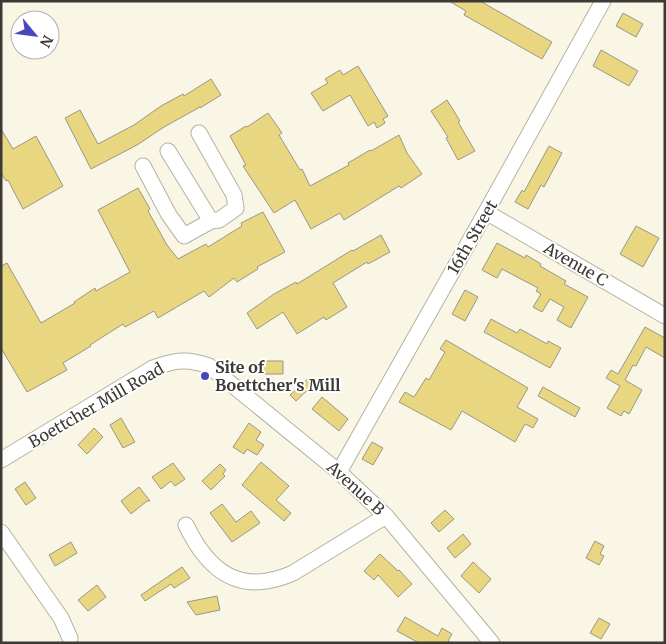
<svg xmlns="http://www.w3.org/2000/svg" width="666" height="644" viewBox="0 0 666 644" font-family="Merriweather,serif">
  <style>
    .building { fill: #e9d681; stroke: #9a9787 }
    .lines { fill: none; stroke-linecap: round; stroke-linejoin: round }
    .minor-casing { stroke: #b5b2a2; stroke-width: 17 }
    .minor { stroke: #fff; stroke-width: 15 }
    .poi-dot { fill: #4847bd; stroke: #fff; stroke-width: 2 }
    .labels { text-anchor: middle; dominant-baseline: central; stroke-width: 4; stroke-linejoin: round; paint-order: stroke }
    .street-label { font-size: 16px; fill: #3c3a34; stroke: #fff }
    .poi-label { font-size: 16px; font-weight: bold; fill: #3c3a34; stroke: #fff; text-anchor: start }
  </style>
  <rect width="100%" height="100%" fill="#f9f6e5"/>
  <path class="building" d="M449,1H480L552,42L542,59L464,15L466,11Z
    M623,13L643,24L636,37L616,26Z
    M601,50L638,71L629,86L593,66Z
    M358,66L388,116L383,119L385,123L377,128L374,122L368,126L350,95L323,111L311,93L328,83L325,79L340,70L343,75Z
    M211,79L221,95L200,108V107L164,127L137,145L91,169L65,118L80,110L98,144L134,125L161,106L183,94L184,96Z
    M447,100L460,121L458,122L475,151L458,160L446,138L448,137L431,111Z
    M268,113L282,133L279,135L300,170L302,169L310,186L349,165L348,163L370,150L371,151L399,135L407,153L422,174L401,188L399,186L344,220L340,213L311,229L295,200L274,213L243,166L246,165L230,136L246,126L247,127Z
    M1,129L13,149L36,136L63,186L23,209L8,180L6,181L1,173Z
    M549,146L562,153L544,187L541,185L528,209L515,202L522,190L524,192Z
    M138,188L150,209L148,211L167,245L178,259L206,244L208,247L242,226L241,223L263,212L285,252L257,267L258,269L237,282L234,278L209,297L204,291L158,318L154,311L125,327L123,324L90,345L91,346L63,363L67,370L27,392L1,348V266L7,263L41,323L75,303L74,302L95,288L96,291L130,272L98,210Z
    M636,226L659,238L643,267L620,254Z
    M381,235L390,252L368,264L367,262L333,283L347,307L326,320L324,317L297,334L283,312L257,329L247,313L274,294L296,282L297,284L352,250L353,251Z
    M497,243L525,258L526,255L541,264L540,266L566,281L564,284L588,297L571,328L557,320L564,307L550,299L542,312L533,307L541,294L536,291L538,288L502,269L497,278L482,270Z
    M465,290L478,297L465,321L452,314Z
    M491,319L517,333L520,329L547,344L548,341L561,348L550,368L484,332Z
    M645,327L665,338V358L646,347L636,366L633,365L625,380L642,390L629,414L624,411L621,416L607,408L620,386L606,378L611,370L618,374Z
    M446,340L528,388L517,407L538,419L533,428L525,424L515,442L462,411L451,430L399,402L405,392L414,397L426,378L429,380L445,352L440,349Z
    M262,361H283V374H263Z
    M310,377L315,383L296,401L290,395Z
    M543,387L580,408L575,417L538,396Z
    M322,397L348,419L339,431L312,409Z
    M121,418L135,442L123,448L110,425Z
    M249,423L261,432L256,440L264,445L257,455L247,449L244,454L233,447Z
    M94,428L103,437L87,454L78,445Z
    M372,442L383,448L373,465L362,459Z
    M261,462L289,486L276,500L291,513L284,521L242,485Z
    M173,463L185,479L175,486L171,481L161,489L152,477Z
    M220,464L226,470L223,474L225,476L211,490L202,481Z
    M25,482L36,498L26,505L15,489Z
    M139,487L150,501H147L131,514L121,501Z
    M222,504L236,522L251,511L260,523L232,542L210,513Z
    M445,510L454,519L439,532L431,523Z
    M463,534L471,544L455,558L447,548Z
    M595,541L604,546L600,554L604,556L599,565L586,558Z
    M71,542L77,553L55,566L49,555Z
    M380,554L398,571L399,570L412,584L398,597L378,575L374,580L364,571Z
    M473,562L491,579L479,593L461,576Z
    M182,567L190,578L174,588L171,584L145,601L141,595Z
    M97,585L106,597L88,611L78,600Z
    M217,596L220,610L196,615L187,602Z
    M405,617L438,636L442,628L452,634L448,641L451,643H419L397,631Z
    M599,618L610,624L601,639L590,633Z"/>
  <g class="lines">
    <defs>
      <path id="minor" d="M168,151L211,221
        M143,166L169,215L184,236L211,221L219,220L236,208L234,195L199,133
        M486,212L665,316
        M1,460L153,368C175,360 188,358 209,366L339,472L386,516L492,643
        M339,472L486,212L603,1
        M186,525C209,573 241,596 293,573L386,516
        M1,532L61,618L70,638"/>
    </defs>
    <use href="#minor" class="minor-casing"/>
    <use href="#minor" class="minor"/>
  </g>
  <circle class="poi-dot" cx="205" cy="376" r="5"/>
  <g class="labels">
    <g class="street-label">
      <text transform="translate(472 237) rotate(-60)">16th Street</text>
      <text transform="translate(576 264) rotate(30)">Avenue C</text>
      <text transform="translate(96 405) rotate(-30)">Boettcher Mill Road</text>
      <text transform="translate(356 488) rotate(42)">Avenue B</text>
    </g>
    <g class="poi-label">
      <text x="215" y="367">Site of<tspan x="215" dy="18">Boettcher's Mill</tspan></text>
    </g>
  </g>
  <rect width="666" height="644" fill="none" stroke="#3c3a34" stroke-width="5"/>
  <g transform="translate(35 35) rotate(119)"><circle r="24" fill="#ffffff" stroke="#b1b0ae"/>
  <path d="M0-4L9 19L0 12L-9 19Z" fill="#4847bd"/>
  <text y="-8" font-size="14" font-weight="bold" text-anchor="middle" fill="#3c3a34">N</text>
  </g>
</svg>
